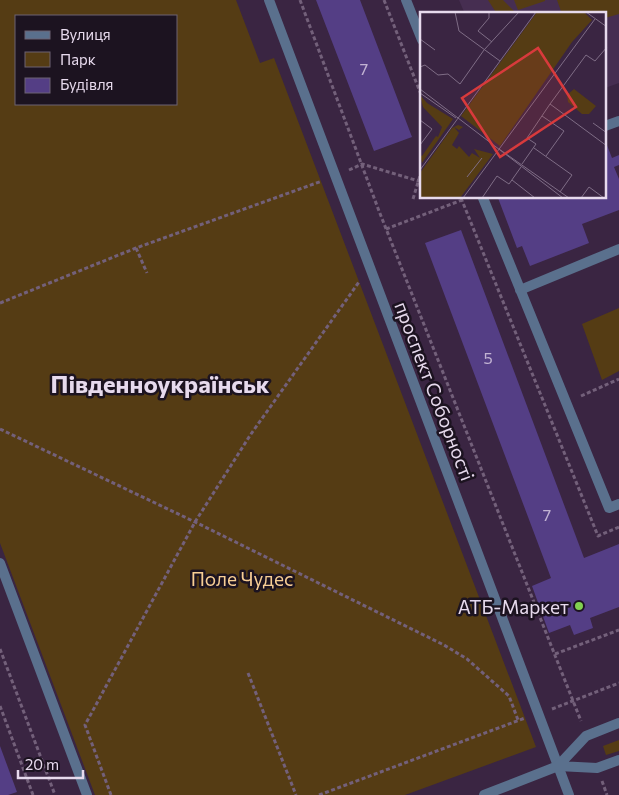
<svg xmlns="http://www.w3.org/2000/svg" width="619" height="795" viewBox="0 0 619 795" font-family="Commissioner,sans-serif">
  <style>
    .built { fill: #462e51 }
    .green { fill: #553c14; fill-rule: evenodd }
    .building { fill: #543e85 }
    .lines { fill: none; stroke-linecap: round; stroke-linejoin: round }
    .path { stroke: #73607a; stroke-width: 3; stroke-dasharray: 4 2.5; stroke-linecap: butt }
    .service { stroke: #5a708d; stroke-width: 10 }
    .pedestrian { stroke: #5a708d; stroke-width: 10 }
    .minor { stroke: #5a708d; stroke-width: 10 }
    .tertiary { stroke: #5a708d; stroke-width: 10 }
    .poi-dot { fill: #81d050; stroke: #1c1320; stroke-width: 2 }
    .labels { text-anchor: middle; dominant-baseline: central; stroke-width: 5; stroke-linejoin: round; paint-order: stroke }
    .number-label { font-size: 16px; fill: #c2b3d3 }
    .street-label { font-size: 19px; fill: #e7daed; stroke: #1c1320 }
    .park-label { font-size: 19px; fill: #f8ce94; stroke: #1c1320 }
    .poi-label { font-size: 19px; fill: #e7daed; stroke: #1c1320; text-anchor: end }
    .district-label { font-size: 24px; font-weight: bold; fill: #e7daed; stroke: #1c1320 }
    .inset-road { fill: none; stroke: #7f6d86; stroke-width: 1 }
    .view { fill: #d83a3c; fill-opacity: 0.15; stroke: #d83a3c; stroke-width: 2.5 }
    .inset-edge { fill: none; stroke: #e7daed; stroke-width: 2.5 }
  </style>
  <rect width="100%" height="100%" fill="#3a2542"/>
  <path class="built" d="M459,0H619V83L605,88V14H465Z"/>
  <path class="green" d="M0,0H236L260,63L274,58L536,747L405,795H95L0,543ZM16,16H176V104H16Z
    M488,0H503L517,14H497Z
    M514,0H545V1L518,10Z
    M557,0H619V14L605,18V14H562Z
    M619,308V371L602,380L582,324Z
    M619,740V751L606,755L603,746Z"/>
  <path class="building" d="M316,0H360L412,137L374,151Z
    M605,140L612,158L619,155V165L614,167L619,179V210L582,224L589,243L530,266L522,246L517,248L498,198H605Z
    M461,230L584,558L619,544V607L590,618L593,628L574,635L570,625L549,633L532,586L551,578L425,243Z
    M0,746L17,792L8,795H0Z"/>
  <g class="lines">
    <path class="path" d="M300,0L379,211L581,721
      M384,0L422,97
      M349,170L362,164L422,182
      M461,198L598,536L619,527
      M413,199L422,169
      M386,229L462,200
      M136,248L147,273
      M0,303L136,248L322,181
      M581,396L619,379
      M0,429L195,522L444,645L467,659L509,696L518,720
      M0,649L55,795
      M555,654L619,630
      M248,673L296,795
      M0,706L33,795
      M552,709L619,683
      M602,781L607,795
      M111,795L85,725L195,522L251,434L359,282
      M319,795L525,718"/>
    <path class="service" d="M406,0L422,40
      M483,198L609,508L619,504
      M520,290L619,249"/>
    <path class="pedestrian" d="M605,126L619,121"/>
    <path class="minor" d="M269,0L569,795
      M0,563L87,795"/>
    <path class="tertiary" d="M558,766L586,736L619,723
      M484,795L558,766L597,768L619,760"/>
  </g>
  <circle class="poi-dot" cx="579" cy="606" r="5"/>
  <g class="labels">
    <g class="number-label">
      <text x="364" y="68">7</text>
      <text x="488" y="357">5</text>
      <text x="547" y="514">7</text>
    </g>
    <g class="street-label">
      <text transform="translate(435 391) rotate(69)">проспект Соборності</text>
    </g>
    <g class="park-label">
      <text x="242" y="578">Поле Чудес</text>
    </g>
    <g class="poi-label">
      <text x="569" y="606">АТБ-Маркет</text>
    </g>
    <g class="district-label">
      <text x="160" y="383">Південноукраїнськ</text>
    </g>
  </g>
  <g transform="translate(420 12)">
    <rect width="186" height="186" fill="#3a2542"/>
    <path d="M117,0H164L172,8L152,30L80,134L41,104ZM154,77L176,94L169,102H162L148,90L147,83ZM0,83L7,91L33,107L2,151L0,143L2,144L16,124L18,125L22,115L3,95ZM38,113L43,115L39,118L34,115L39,121L32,133L37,137L39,134L49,145L52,141L60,146L54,137L73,142L40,186H0V161L32,116Z" fill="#553c14"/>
    <path class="inset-road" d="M35,0L39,19L80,49M69,0V6L58,19L72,30M166,0L187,15M0,27L15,38M0,55L5,53L18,63L28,62L40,72L64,38L99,0M0,77L143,186M0,81L36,106M130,92L187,134M122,104L144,119L126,144M0,108L12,117L0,133M173,111L187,121M114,136L152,163L140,180M79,137L149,186M102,152L116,132L107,126L130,92L166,43L175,49L187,35M0,158L116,0M47,165L62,146M92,168L115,186M43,186L175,7M62,186L77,164L89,172L101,155M161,186L169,175L184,186"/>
    <path class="view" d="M118,36L156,95L80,145L42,86Z"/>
    <rect width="186" height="186" class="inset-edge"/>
  </g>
  <rect x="15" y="15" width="162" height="90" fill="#1c1320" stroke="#6d6372"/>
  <rect x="25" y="31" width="25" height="8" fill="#5a708d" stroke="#6d6372"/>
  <text x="60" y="40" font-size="15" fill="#e7daed">Вулиця</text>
  <rect x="25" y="52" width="25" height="15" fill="#553c14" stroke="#6d6372"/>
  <text x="60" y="65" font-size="15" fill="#e7daed">Парк</text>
  <rect x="25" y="78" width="25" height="15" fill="#543e85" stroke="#6d6372"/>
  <text x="60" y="90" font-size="15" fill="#e7daed">Будівля</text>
  <path d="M18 770v8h65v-8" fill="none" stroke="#e7daed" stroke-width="2.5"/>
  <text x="25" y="770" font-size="15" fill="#e7daed" stroke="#1c1320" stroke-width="4" paint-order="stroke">20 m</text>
</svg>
